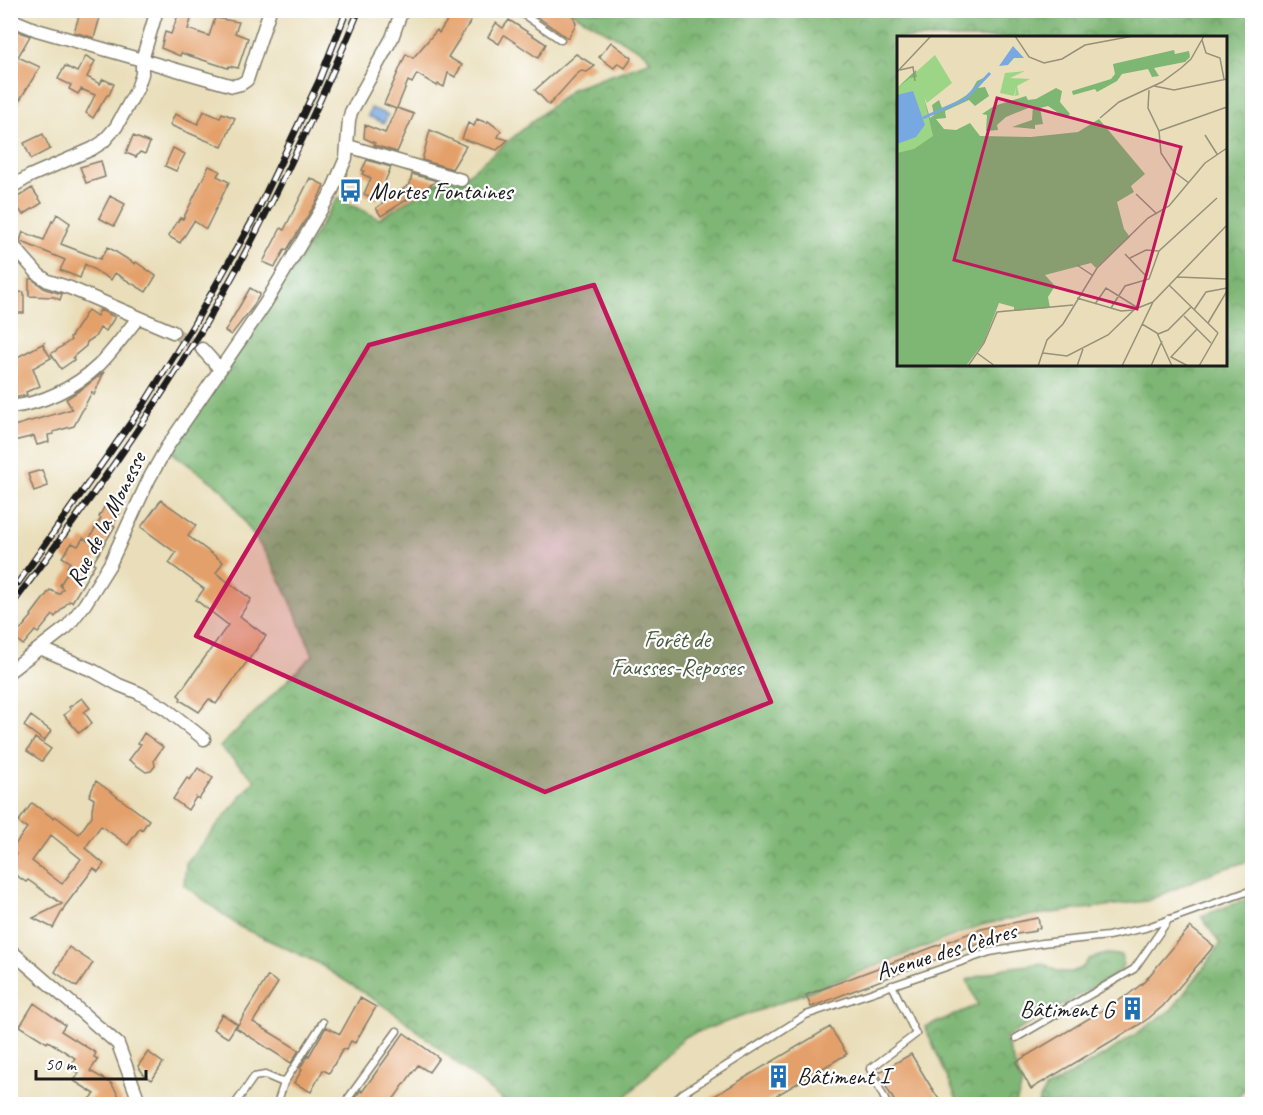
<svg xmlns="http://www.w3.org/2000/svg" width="1263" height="1115" viewBox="0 0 1263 1115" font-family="Caveat,sans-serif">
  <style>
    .forest { fill: url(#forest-crowns); stroke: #4d6948; stroke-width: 1.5; fill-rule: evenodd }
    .water { fill: url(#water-ripples); stroke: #4a627f; stroke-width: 1.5 }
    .building { fill: #e4a06a; fill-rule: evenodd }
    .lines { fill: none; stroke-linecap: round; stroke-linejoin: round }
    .street-tunnel { stroke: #c0b79a; stroke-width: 12; stroke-dasharray: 12 6; stroke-linecap: butt }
    .lane-casing { stroke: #827d6a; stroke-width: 9 }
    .street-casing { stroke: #827d6a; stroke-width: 15 }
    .lane { stroke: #fff; stroke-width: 6 }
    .street { stroke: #fff; stroke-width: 12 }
    .rail-casing { stroke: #1c1c1c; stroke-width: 7 }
    .rail { stroke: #fff; stroke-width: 4.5; stroke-dasharray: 14; stroke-linecap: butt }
    .marked { fill: #c2185b; fill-opacity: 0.2; stroke: #c2185b; stroke-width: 4.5; stroke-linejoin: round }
    .labels { text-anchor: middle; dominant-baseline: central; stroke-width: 4.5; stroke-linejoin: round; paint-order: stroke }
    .poi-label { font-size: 24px; fill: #1c1c1c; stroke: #fff; text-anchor: start }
    .street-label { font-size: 24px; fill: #1c1c1c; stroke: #fff }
    .park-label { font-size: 24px; fill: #495d41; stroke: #fff }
    .inset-river { fill: none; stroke: #78a8e2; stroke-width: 3 }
    .inset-road { fill: none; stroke: #97907a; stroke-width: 1.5 }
    .view { fill: #c2185b; fill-opacity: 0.15; stroke: #c2185b; stroke-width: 3 }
    .inset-edge { fill: none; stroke: #1c1c1c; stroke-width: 3 }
  </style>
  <defs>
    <pattern id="forest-crowns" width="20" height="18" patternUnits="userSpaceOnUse" patternTransform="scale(1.5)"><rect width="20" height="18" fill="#7eb674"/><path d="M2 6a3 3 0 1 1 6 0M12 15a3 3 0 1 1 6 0" fill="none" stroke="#66935e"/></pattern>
    <pattern id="water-ripples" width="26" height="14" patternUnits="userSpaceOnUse" patternTransform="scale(1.5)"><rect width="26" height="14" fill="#78a8e2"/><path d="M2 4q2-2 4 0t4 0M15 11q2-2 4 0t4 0" fill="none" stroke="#6288b6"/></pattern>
  </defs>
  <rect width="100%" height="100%" fill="#fff"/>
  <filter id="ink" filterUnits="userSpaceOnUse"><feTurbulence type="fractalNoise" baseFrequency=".0167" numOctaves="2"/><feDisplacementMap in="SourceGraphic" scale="12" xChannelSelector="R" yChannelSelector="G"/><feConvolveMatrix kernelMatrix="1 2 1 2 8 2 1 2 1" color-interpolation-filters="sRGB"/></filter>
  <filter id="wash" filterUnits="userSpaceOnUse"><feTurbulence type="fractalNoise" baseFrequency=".008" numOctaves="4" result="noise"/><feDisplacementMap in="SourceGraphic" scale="24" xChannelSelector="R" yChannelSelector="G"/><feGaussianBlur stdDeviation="1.35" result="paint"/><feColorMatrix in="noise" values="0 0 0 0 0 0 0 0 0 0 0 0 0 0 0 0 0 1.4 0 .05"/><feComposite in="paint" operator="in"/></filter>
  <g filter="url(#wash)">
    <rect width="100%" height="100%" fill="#e9deb9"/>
    <path class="forest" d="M569,11H1252V860L1213,872L1147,901L1020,917L982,925L782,1002L684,1037L619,1104H507L398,1015L316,962L240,927L184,885L186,863L255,780L220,747L313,655L287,593L266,554L224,491L170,451L221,374L273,302L338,197L379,219L446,177L461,180L572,89L651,61L645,53ZM898,38H1226V364H898Z
      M1252,897V1081L1232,1103L1227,1104H1038L1045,1089L1106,1054L1172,1009L1205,966L1220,944L1201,916Z
      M1106,954L1121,955L1123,963L1121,971L1005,1038L1022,1084L1016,1104H959L925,1027L978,1005L967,980L1005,968L1043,963L1058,972H1072L1082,968L1089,959Z"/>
    <path class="water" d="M371,108L388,115L384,123L368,116Z"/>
    <g id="blocks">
      <path class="building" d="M81,10H102L94,38L74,32Z
        M180,10H194L188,29L209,36L215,18L239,22L235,33L248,38L238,68L229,66L228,68L181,53L180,56L161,48L165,32L171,34Z
        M454,10H469L466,15L472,19L448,57L462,65L455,77L448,73L444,87L438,84L437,86L417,74L412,83L408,81L397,108L414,114L397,152L374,145L375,143L364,138L365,125L385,133L396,109L384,104L406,54L413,58L437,30L439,33Z
        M527,10H567L574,16L576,24L568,38Z
        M509,20L546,44L538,58L504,35L499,44L488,37L496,23L503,28Z
        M10,28L30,36L18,57L40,67L10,116Z
        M611,42L632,58L625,68L618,63L614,68L599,57Z
        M576,54L595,66L587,72L581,71L575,76L549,105L535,90Z
        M86,56L95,61L87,77L100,84L103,79L114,84L109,95H107L93,118L86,113L95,95L81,89L78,94L69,89L71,85L58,79L65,66L77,72Z
        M204,111L220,118L222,113L235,118L222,147L170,125L175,114L198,124Z
        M477,119L487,123L488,121L501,131L498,137L508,140L497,150L462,139L468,123L474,126Z
        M430,130L466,146L452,169L422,160Z
        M43,134L50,149L31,159L24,143Z
        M133,136L150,143L145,154L140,152L136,157L126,153Z
        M173,148L185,154L176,171L165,166Z
        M367,160L391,167L377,200L364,194L371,178L362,174L364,171L362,170Z
        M101,161L105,177L86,183L80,167Z
        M209,166L220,171L217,176L229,182L206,229L194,221L180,243L168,236L180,218L183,219Z
        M412,174L437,181L381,216L376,208L410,184Z
        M310,178L324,185L317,201L287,250L285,249L275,267L263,262L281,228L284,230Z
        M32,188L42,203L23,215L13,200Z
        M110,196L125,204L114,226L99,218Z
        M57,214L70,223L61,244L100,259L108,247L135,264L136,262L156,276L146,292L115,273L111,280L85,264L80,278L60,270L65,260L20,241L23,232L44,240L52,221L53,222Z
        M29,279H32L45,289L62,294L60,300L54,297L29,296Z
        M250,288L260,294L252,308L231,335L225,331Z
        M24,292V313H10V293Z
        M88,310L97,316L100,310L115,317L106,331L100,328L95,337L87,342L86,346L73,357L74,360L61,369L51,354L71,340L70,338Z
        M44,343L43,345L51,358L33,368L40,386L26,392L27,395L10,399V361Z
        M104,372L94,395L92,392L74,426L53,432L54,434L48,435L49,442L37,445L34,436L10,442V427L72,409L66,399L85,387Z
        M42,470L48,486L34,491L28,474Z
        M161,500L196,525L188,536L223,562L216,573L251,599L240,616L266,636L216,704L209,699L199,712L180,700L181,698L178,695L228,625L196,600L204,589L169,563L176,553L141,527Z
        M107,502L121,511L113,525L115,526L93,563L95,564L72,602L69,601L55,617L53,615L38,633L35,631L23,645L14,637L32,616L31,615L50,590L59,594L63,589L60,585L70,568L67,567L70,562L62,557L72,543L78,546L83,538L88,541L101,518L99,517Z
        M82,698L90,708L84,712L92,723L79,733L64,715L71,709L69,707Z
        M31,716L51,731L44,741L24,726Z
        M144,733L163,747L154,760L155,766L151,771L146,772L129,760L141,744L138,743Z
        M35,738L51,749L42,761L27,751Z
        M198,768L213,778L199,799L196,797L188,810L173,799L187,778L190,780Z
        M96,781L149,820L142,830L140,828L128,845L101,826L100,827L85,848L104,864L98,872L94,868L65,906L53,928L33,918L62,904L28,880L26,882L10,871V861L16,854L11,850L27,828L18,822L32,803L53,818L55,816L79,834L92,816V810L94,799L89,796ZM51,835L81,859L62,884L32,861Z
        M1038,918L1040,928L1036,929V931L1017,934L985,942L918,966L811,1007L806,995L981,929Z
        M1190,927L1214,946L1163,1006L1149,1018L1137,1026L1031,1089L1016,1062L1128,995L1144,982Z
        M69,947L93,963L77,987L55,972Z
        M268,976L278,983L253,1022L299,1050L291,1063L236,1028Z
        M360,998L376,1007L355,1043L351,1041L346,1050L343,1049L329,1073L323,1070L311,1092L294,1083L302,1070L300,1068L308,1055L309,1056L326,1027L340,1034Z
        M34,1003L65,1025L61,1031L96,1053L94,1057L98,1059L90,1071L111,1083L124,1104H85L95,1094L74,1081L79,1073L69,1067L75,1058L48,1041L47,1043L20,1026Z
        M222,1014L237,1024L228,1038L213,1029Z
        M830,1027L847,1054L762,1104H701Z
        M404,1033L439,1058L429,1072L418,1065L390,1104H350L361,1090L362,1092Z
        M148,1052L163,1063L152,1080L145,1076L138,1066Z
        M911,1054L931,1087L942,1104H896L878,1073Z"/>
    </g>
  </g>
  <g filter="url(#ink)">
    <use href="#blocks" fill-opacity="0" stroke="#827d6a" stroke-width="1.5"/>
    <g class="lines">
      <path class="street-tunnel" d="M173,332L202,349"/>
      <defs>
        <path id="lane" d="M521,10L524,15L561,40
          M1016,1038L1134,969L1169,919
          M235,1104L254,1077L265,1075L284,1083
          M277,1104L284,1083L323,1022
          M344,1104L397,1031
          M671,1104L683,1093
          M690,1104L683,1093L806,1015L990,952L1042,943L1108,936L1145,928L1252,890
          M887,1104L870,1069L916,1034L892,985
          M1247,1104L1252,1095"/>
        <path id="street" d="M10,19L37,30L233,86L241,84L247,80L270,10
          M348,146L461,180
          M10,188L30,176L92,149L103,142L116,127L137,89L142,74V60L157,10
          M10,242L39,275L48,281L70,288L173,332
          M202,349L220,369
          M10,407C42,404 76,387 99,365C113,351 125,334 138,318
          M40,648L94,671L119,685L139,693L165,708L204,739
          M10,671L67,627L85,604L110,564L149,479L167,447L265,304L331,193L346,158L349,120L351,112L392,38L402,10
          M10,950L118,1044L140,1104"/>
      </defs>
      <use href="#lane" class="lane-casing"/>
      <use href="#street" class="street-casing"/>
      <use href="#lane" class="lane"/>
      <use href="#street" class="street"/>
      <defs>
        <path id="rail" d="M18,583L144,404L194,324L255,216L319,81L347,10
          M10,607C77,518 143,427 201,331C262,229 313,121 359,10"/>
      </defs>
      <use href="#rail" class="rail-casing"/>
      <use href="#rail" class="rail"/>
    </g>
  </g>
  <path class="marked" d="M594,285L771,702L545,792L196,636L369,345Z"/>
  <defs>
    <symbol id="bus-bare" viewBox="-9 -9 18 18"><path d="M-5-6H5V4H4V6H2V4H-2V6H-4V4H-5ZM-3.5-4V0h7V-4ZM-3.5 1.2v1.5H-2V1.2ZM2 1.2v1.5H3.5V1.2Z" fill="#1f6fb2" stroke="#fff" stroke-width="2.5" paint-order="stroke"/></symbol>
    <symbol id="building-bare" viewBox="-9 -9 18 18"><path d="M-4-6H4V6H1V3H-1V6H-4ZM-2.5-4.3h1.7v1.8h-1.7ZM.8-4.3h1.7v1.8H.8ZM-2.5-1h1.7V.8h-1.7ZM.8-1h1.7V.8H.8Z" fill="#1f6fb2" stroke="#fff" stroke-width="2.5" paint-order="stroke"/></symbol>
  </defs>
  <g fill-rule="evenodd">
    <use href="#bus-bare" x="334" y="174" width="33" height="33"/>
    <use href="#building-bare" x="1116" y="992" width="33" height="33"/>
    <use href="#building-bare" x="762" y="1060" width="33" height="33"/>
  </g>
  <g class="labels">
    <g class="poi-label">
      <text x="369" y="191">Mortes Fontaines</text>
      <text x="1114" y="1009" text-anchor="end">Bâtiment G</text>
      <text x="797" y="1076">Bâtiment I</text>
    </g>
    <g class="street-label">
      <text transform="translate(106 519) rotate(-63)">Rue de la Monesse</text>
      <text transform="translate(946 951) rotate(-17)">Avenue des Cèdres</text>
    </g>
    <g class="park-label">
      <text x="677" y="639">Forêt de<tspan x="677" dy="28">Fausses-Reposes</tspan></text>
    </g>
  </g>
  <g transform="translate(897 36)">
    <rect width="330" height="330" fill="#e9deb9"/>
    <path d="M128,35L113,42L133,43L120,50L122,59L118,60L119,51L117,60L103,57L108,37Z" fill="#9dd587"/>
    <path d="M277,14L278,18L292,15L293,21L288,26L257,32L262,40L255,41L251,33L225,38L220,45L200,56L198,53L176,59L175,55L214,43L218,38L216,28ZM19,34L33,82L37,79L35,69L42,64L45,72L57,67L73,57L80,45L91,40L81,52L88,51L92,60L78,70L72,64L48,75L49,82L39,83L47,93L59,94L73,87L83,100L134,101L181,96L202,83L248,138L234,150L237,156L220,166L227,193L233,201L199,232L194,227L148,239L158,250L151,261L153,272L117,275V271L102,267L87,306L69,330H0V52ZM159,52L165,55L163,66L173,78L169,82L151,70L143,72L146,88L138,89V93L115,91L135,84L136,70L109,81L100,89L101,94L89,95L90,79L85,78L97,70L129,60L131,64L139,63Z" fill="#7eb674"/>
    <path d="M38,19L55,47L30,67L27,61L36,100L17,113L0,117V52L13,42L20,41L19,36Z" fill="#9dd587"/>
    <path d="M116,10L127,22H117L111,29L102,30ZM16,55L28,89L19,101L0,108V59Z" fill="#78a8e2"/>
    <path class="inset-river" d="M26,82L68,63L93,37"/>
    <path class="inset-road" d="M118,0L132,21L147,27L165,23L188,9L236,0M305,4L309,17L323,22L327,43M3,34L16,31L18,45M0,36L34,0M257,50L277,54L330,43M252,54L251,72L262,95L264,117L276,135L292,147M203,82L222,66L265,46L284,32L294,23L307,0M262,95L330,71M308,99L320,118M239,158L260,178M228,218L249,240M233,222L249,214L262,215M180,229L195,239M280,241L330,243M272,249L321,297M180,262L224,275L237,274M198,268L209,252L241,272M214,272L228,250L252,243L262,215L320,162M297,274L309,256L330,252M287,280L314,307M311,287L330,255M245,288L260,297L275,330M261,298L271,294L294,271M80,317L98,330M146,317L170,320L211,299L238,273L256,266M71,330L87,307L100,276L176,269M141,330L150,304L166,288L200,232L251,182L272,170L308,127L330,112M180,330L186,313M225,330L256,266L330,189M254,330L265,305M291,330L274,321L300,293M302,330L321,297"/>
    <path class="view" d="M100,62L284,111L240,273L57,224Z"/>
    <rect width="330" height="330" class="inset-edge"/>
  </g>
  <rect width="1263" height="1115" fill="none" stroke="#fff" stroke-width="36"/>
  <path d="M36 1070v9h110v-9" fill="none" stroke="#1c1c1c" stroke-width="3"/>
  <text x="45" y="1070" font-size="18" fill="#1c1c1c" stroke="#ffffff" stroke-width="4.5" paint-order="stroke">50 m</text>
</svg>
